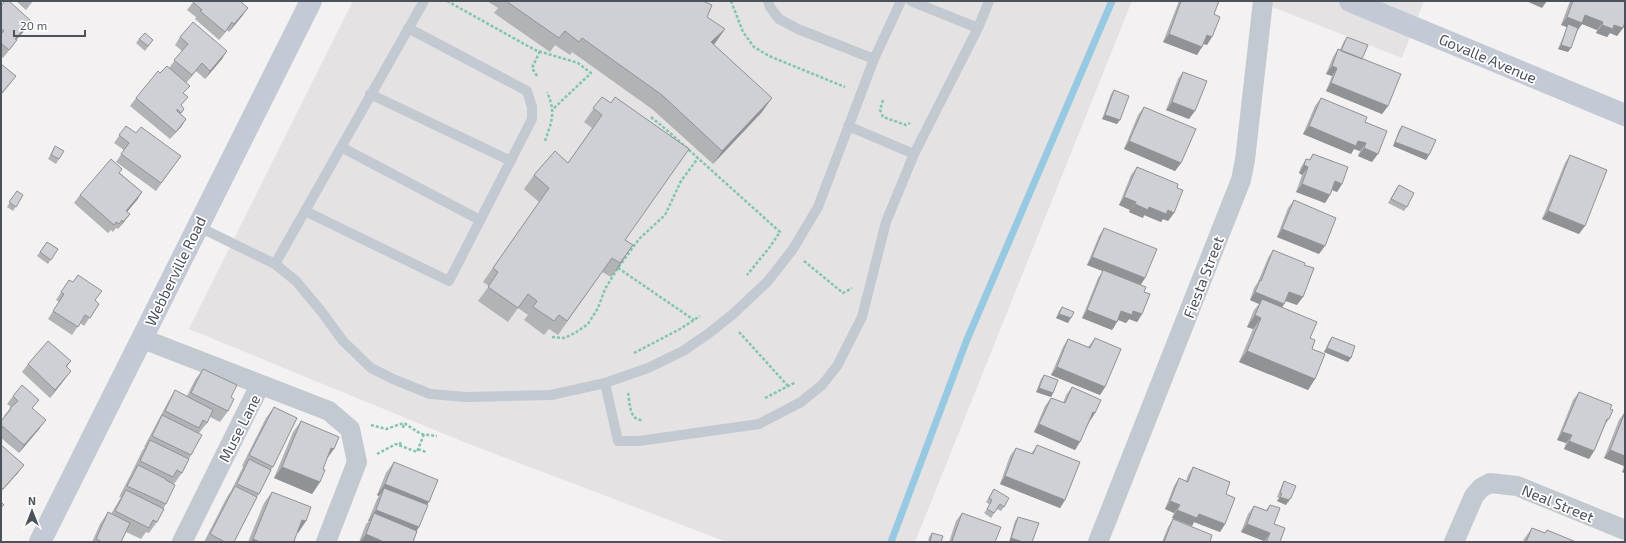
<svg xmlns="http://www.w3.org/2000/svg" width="1626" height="543" viewBox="0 0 1626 543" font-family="'Exo 2',sans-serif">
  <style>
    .education { fill: #e4e2e2 }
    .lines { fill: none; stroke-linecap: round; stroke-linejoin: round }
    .stream { stroke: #97c9e3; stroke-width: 7 }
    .path { stroke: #80c6ad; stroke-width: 2.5; stroke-dasharray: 3 2; stroke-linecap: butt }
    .lane { stroke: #c3c9d1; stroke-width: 10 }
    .street { stroke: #c3c9d1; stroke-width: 20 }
    .secondary { stroke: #c4cad5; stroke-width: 22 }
    .wall { fill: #b1b3b7 }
    .shaded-wall { fill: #909295 }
    .building { fill: #ced0d5; stroke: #909295 }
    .labels { text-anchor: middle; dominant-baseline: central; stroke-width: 3.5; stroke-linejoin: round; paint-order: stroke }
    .street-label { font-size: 15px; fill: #4b525c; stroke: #fff }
  </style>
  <rect width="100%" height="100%" fill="#f3f1f1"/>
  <path class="education" d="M353,1H1132L915,542H727L469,444L189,329Z
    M1257,1H1424L1402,58Z"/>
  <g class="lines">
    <path class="stream" d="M891,542L966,342L1112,1"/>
    <path class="path" d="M447,1L535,50L578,63L591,73L552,110
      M731,1L743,32L754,47L769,56L845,87
      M537,76L532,68L540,51
      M883,100L880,110L883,117L906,125L910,123
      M651,117L669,132L780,232L769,248L747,275
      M545,141C552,121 556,112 547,92
      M804,261L843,293L852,288
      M618,268L694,320
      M739,332L788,386
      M552,337L564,338L575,333L588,324L598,308L605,289L618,268L639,239L665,215L681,181L698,158
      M634,353L680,329L700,316
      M628,393C630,403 629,420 642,420
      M765,398L796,382
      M371,425L386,429L404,423L421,434L437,436
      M403,428L404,423
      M400,445L401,440
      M418,449L426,452
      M377,454L396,444L417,452L424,434"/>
    <path class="lane" d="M768,1L770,7L779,19L798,29L874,59
      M911,1L978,28
      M370,94L511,161
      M848,126L914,154
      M341,147L480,220
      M305,211L449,281L532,119V107L527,91L408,28
      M197,226L275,264L296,281L321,311L343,341L371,368L393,379L430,394L466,397L551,395L605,383L648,368L683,351L708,334L733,314L768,281L793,249L818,207L874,59L901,1
      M275,264L424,1
      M605,383L618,441H639L759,424L801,402L822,385L837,366L862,317L886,222L914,154L978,28L989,1"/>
    <path class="street" d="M143,339L329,411L350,429L357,462L326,542
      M182,542L260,385
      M1098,542L1241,180L1245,160L1263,1
      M1454,542L1474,496L1481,488L1490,483L1517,486L1625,530"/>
    <path class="secondary" d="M1350,1L1625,115
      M40,542L311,1"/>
  </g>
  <path class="wall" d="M16,1H33L26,10Z
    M194,1L243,15L229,32L227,30L219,40L195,19L196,17L187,10Z
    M487,1H703L707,17L725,29L714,45L762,112L713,164L652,109L572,52L570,55L555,45L550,52L494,13L498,8Z
    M1179,1H1219L1214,14L1207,45L1204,44L1202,47L1197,55L1163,42Z
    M1570,1H1625L1623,28L1617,36L1610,33L1607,37L1596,33L1597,30L1582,24L1578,30L1568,52L1558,49L1567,27L1561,25Z
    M1,6L26,29L16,40H17L11,48L3,58L1,56Z
    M180,37L222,59L205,79L196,71L186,83L169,68L182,51L175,45Z
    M1347,37L1362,59L1388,106L1382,114L1326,91L1332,76L1326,74L1333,57L1338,49L1340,50L1344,41Z
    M139,39L153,40L145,51L136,43Z
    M1183,72L1189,119L1166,110L1178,79Z
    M1114,90L1117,124L1102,119L1111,94Z
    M184,94L181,106L184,109L181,114L186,119L181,127L170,139L130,106L136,98Z
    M602,97L625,240L633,245L611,277L602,272L558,335L549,329L544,335L524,320L528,315L518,308L508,322L478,301L489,286L483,282L539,202L524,189L534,175L568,163L592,128L584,122Z
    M1321,98L1365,122L1372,162L1358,156L1360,151L1354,149L1351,154L1303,134L1315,106Z
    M1144,107L1181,163L1175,171L1124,149L1138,115Z
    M126,126L136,133L181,156L156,191L116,162L124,150L114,143Z
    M1402,126L1429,155L1426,160L1393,146L1399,130Z
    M55,146L59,159L56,164L48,159Z
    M1313,154L1342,184L1337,192L1332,190L1330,195L1325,203L1296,192L1302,175L1299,173L1301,167L1306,159L1309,160Z
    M1570,155L1579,234L1542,219L1565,163Z
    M1137,167L1177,188L1174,213L1168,221L1163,219L1161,222L1144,215L1143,218L1129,212L1130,210L1119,205L1131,175Z
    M120,173L142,192L137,200L127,212L130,214L124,222L118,229L116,228L113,232L111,230L108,233L74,203L80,195Z
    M1399,185L1407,207L1404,211L1388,203L1396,189Z
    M17,191L23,195L13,211L7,207Z
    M1294,200L1319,254L1277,237L1288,208Z
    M1104,228L1145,278L1140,285L1144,292L1142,314L1137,322L1129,319L1126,323L1118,320L1112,330L1082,318L1098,278L1103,271L1087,265L1099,236Z
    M47,242L58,249L48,264L37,256Z
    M1273,250L1304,265L1297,305L1286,301L1282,307L1310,338L1315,379L1308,390L1239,362L1253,329L1247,327L1254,310L1259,304L1250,300L1254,288L1258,282L1268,258Z
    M69,280L99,304L84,326L80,323L72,335L48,319L59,302L56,300Z
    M1062,307L1068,323L1056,318L1059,311Z
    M1332,337L1348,362L1324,352L1329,341Z
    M1095,338L1105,387L1100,395L1051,375L1063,347L1068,339L1088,347Z
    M71,361L67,367L65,379L50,398L22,372L28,364Z
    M203,369L231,397L228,411L220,422L210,417L207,423L199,433L191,455L182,473L174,484L170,482L166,504L163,509L157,522L149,533L146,532L141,539L126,532L121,542H92L100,524L108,512L111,514L121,497H119L130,476L132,472L142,451L145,447H144L168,402L175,390L187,396L195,380Z
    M1044,375L1053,393L1051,397L1036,392L1041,379Z
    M1072,387L1095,413L1090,421L1075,450L1034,432L1045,406L1051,398L1063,403L1066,395Z
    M1579,392L1610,409L1609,419L1605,425L1594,451L1589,459L1564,449L1566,443L1557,440L1573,400Z
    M13,396L33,409L40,428L19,453L1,438V421L5,417L4,416L11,407L7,404Z
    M274,407L273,467L271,470L259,494L256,499L234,542H204L227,497L231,491L243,467L242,466L266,418Z
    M1625,412V473L1622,472L1624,466L1604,458L1619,420Z
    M301,421L326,460L323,469L320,482L312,494L274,478L293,432Z
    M1037,445L1065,500L1060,508L1000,484L1010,456L1016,448L1031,454Z
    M394,462L427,505L413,542H359L366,524L369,521H368L377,499L379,496L377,495L386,473Z
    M1193,467L1226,494L1225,524L1220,532L1194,522L1192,526L1172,518L1174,513L1165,509L1174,486L1179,478L1186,481L1188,475Z
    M1284,481L1291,498L1288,503L1287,502L1286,505L1277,501L1279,498L1277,497L1282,485Z
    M994,489L1004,507L1001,511L997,509L991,518L984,513L990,505L986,502Z
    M272,492L306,521L298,533L297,532L294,541L296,542H248L264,503Z
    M1270,505L1274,524L1280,542H1263L1264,541L1241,532L1248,514L1254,506L1266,510Z
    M962,513L995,542H949L956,521Z
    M1018,517L1032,542H1009L1015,521Z
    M1173,519L1210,542H1162L1168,527Z
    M1532,528L1545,533L1547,530L1576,542H1523L1524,539Z
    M932,533L941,542H928L929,537Z"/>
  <path class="shaded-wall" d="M1526,1H1547L1542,8Z
    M248,8L243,15L229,32L234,24Z
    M1585,15L1603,22L1597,30L1582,24L1577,31L1568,24L1567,27L1561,25L1567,17Z
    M31,21L26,29L10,47L15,39Z
    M232,22L227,30L219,40L225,32Z
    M1602,25H1614L1623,28L1617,36L1610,33L1607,37L1596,33Z
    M725,29L715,43L702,56L711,42Z
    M1169,34L1202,47L1197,55L1163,42Z
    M1207,35L1212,37L1207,45L1201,43Z
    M1561,45L1571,48L1568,52L1558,49Z
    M227,51L222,59L205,79L210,71Z
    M202,63L196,71L186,83L192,75Z
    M1332,66L1337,68L1332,76L1326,74Z
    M16,76L10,84L1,95V94Z
    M1331,83L1388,106L1382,114L1326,91Z
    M772,98L762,112L713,164L722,151Z
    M1172,102L1195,111L1189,119L1166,110Z
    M1105,115L1120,120L1117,124L1102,119Z
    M186,119L181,127L170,139L176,132Z
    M1309,126L1358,141L1366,143L1360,151L1354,149L1351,154L1303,134Z
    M1129,141L1181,163L1175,171L1124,149Z
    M1395,142L1429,155L1426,160L1393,146Z
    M1364,148L1378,154L1372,162L1358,156Z
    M1304,165L1308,167L1302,175L1299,173Z
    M1335,181L1342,184L1337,192L1330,189Z
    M1302,184L1330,195L1325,203L1296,192Z
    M142,192L137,200L121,219L126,211Z
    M1124,197L1136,202L1130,210L1119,205Z
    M1135,204L1168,210L1174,213L1168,221L1163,219L1161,222L1144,215L1143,218L1129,212Z
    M1548,211L1585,226L1579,234L1542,219Z
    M130,214L124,222L118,229L123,222Z
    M1282,229L1325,246L1319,254L1277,237Z
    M627,254L618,268L611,277L620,263Z
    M1092,257L1145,278L1140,286L1087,265Z
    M1255,292L1284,304L1279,312L1262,299L1259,304L1250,300Z
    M1289,292L1303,297L1297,305L1283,300Z
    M1087,310L1117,322L1112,330L1082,318Z
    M1121,311H1133L1142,314L1137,322L1129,319L1126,323L1116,319Z
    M1059,314L1071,318L1068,323L1056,318Z
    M1255,315L1261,318L1253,329L1247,327Z
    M1327,348L1351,358L1348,362L1324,352Z
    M1247,351L1315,379L1308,390L1239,362Z
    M1057,367L1105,387L1100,395L1051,375Z
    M71,371L65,379L50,398L55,390Z
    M1039,388L1053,393L1051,397L1036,392Z
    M1093,412L1095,413L1090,421Z
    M46,420L40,428L19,453L24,445Z
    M1039,424L1080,442L1075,450L1034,432Z
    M1562,432L1572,435L1566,443L1557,440Z
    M1569,441L1594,451L1589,459L1564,449Z
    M331,448L334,449L326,460Z
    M1610,450L1625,456V465L1624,466L1604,458Z
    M24,465L18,473L1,492L3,489Z
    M282,467L320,482L312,494L274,478Z
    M1625,468V473L1622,472Z
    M1005,476L1065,500L1060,508L1000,484Z
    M385,484L429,502L421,513L384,488L379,496L377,495Z
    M1280,497L1289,500L1286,505L1277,501Z
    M1170,501L1180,505L1174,513L1165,509Z
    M376,510L419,527L411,538L374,513L369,521H368Z
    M1177,510L1199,514L1225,524L1220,532L1194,522L1192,526L1172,518Z
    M302,520L306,521L298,533L294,531Z
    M1247,524L1270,533L1264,541L1241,532Z
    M366,534L384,542H360Z
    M1011,538L1023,542H1009Z
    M253,539L260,542H251Z"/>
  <path class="building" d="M5,1H9L31,21L15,39L17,40L9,50L1,43V34L4,31L1,28V6Z
    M194,1H240L248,8L234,24L232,22L225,32L200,11L202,10L193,2Z
    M506,1H703L712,5L707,17L725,29L711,42L772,98L722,151L662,95L582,38L579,42L565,31L559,38Z
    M1181,1H1219L1214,14L1220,17L1212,37L1207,35L1202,47L1169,34Z
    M1573,1H1625V22L1623,28L1614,25L1613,29L1602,25L1603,22L1585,15L1582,23L1567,17Z
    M193,22L227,51L210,71L202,63L192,75L174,60L188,44L180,37Z
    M1568,24L1578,28L1571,48L1561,45Z
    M145,33L153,40L148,46L139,39Z
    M1347,37L1368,45L1362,59L1341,51Z
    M1338,49L1401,74L1388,106L1331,83L1337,68L1332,66Z
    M1,64L16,76L1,94Z
    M167,66L190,86L183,93L188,97L181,105L184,109L181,113L177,109V111L186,119L176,132L136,98L158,71L160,73Z
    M1183,72L1207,81L1195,111L1172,102Z
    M1114,90L1129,96L1120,120L1105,115Z
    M602,97L611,103L615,97L689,149L625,240L633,245L620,263L612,258L567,321L559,315L554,321L533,307L537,301L528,294L518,308L488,287L498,272L493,268L549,188L534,175L555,151L568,163L602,115L593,108Z
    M1321,98L1367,117L1365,122L1387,131L1378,154L1364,148L1366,143L1358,141L1356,146L1309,126Z
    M1144,107L1196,129L1181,163L1129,141Z
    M126,126L136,133L141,127L181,156L161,183L121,154L129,143L119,135Z
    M1402,126L1436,140L1429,155L1395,142Z
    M55,146L64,151L59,159L51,155Z
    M1313,154L1348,167L1342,184L1335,181L1330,195L1302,184L1308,167L1304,165L1306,159L1310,160Z
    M1570,155L1607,170L1585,226L1548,211Z
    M111,159L122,169L119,173L142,192L126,211L130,214L123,222L122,220L119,224L116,222L114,225L80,195Z
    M1137,167L1178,184L1177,188L1183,190L1174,213L1168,210L1166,214L1149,207L1148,210L1135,204L1136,202L1124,197Z
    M1399,185L1414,193L1407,207L1391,199Z
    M17,191L23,195L16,207L9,202Z
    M1294,200L1336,218L1325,246L1282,229Z
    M1104,228L1157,249L1145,278L1092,257Z
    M47,242L58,249L51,260L40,252Z
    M1273,250L1305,263L1304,265L1314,268L1303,297L1289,292L1284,304L1255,292L1260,280L1261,281Z
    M1103,270L1146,287L1144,292L1150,294L1142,314L1133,311L1132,315L1121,311L1117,322L1087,310Z
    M78,275L102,291L95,300L99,304L90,318L85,315L78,327L53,311L64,294L61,292L69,280L73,282Z
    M1262,299L1317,322L1310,338L1315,340L1312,349L1325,354L1315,379L1247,351L1261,318L1255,315Z
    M1062,307L1074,312L1071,318L1059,314Z
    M1332,337L1355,346L1351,358L1327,348Z
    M1095,338L1121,349L1105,387L1057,367L1068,339L1090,348Z
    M48,341L71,361L66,366L71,371L55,390L28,364Z
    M203,369L237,385L231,397L234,399L228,411L191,393Z
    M1044,375L1058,380L1053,393L1039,388Z
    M22,385L39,400L32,408L46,420L24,445L1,425V421L11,409L10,408L18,401L13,396Z
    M1072,387L1101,400L1095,413L1093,412L1080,442L1039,424L1051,398L1065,403Z
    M175,390L213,410L207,423L203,420L199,428L165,411Z
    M1579,392L1612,405L1610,409L1613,410L1609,419H1607L1594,451L1569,441L1572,435L1562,432Z
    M274,407L297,418L273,467L249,455Z
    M1625,412V456L1610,450Z
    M162,415L202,435L191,455L152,436Z
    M301,421L339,437L334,449L331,448L323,469L325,470L320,482L282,467Z
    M150,440L189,459L182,473L177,470L173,477L140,461Z
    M1,445L24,465L3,489L1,487Z
    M1037,445L1080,462L1065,500L1005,476L1016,448L1033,454Z
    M249,459L271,470L259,494L237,484Z
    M394,462L438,480L429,502L385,484Z
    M138,465L166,479V480L175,485L166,504L127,486Z
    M1193,467L1230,482L1226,494L1235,498L1225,524L1199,514L1197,518L1177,510L1180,505L1170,501L1179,478L1188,482Z
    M1284,481L1296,486L1291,498H1290L1289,500L1280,497L1282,494L1280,493Z
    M235,486L257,497L234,542H225L210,534Z
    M384,488L428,505L419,527L376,510Z
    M994,489L1009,498L1004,507L1000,504L994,513L987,509L992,500L989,498Z
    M126,490L164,509L157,522L153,520L149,528L115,511Z
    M272,492L311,507L306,521L302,520L294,541L296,542H260L253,539Z
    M1,502L4,505L1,507Z
    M1270,505L1280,508L1274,524L1285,528L1280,542H1266L1270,533L1247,524L1254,506L1267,511Z
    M108,512L130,523L121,542H102L96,539Z
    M374,513L417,531L413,542H384L366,534Z
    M962,513L1001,527L995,542H954L952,541Z
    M1018,517L1039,523L1032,542H1023L1011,538Z
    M1173,519L1212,535L1210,542H1164Z
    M1532,528L1545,533L1547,530L1576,542H1526Z
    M932,533L943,536L941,542H930Z"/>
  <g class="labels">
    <g class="street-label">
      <text transform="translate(1488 58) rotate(23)">Govalle Avenue</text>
      <text transform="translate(175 271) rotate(-64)">Webberville Road</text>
      <text transform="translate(1203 277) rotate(-69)">Fiesta Street</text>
      <text transform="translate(239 428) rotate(-63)">Muse Lane</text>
      <text transform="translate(1558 503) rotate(22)">Neal Street</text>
    </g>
  </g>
  <rect width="1626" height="543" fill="none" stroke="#4b525c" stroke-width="4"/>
  <g transform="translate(32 511)" stroke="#ffffff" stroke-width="3" paint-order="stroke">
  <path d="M0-3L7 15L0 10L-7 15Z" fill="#4b525c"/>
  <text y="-6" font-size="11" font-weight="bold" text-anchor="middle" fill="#4b525c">N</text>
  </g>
  <path d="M14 30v6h71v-6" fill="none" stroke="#4b525c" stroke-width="2"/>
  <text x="20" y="30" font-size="12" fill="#4b525c" stroke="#ffffff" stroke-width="3" paint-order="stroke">20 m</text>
</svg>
